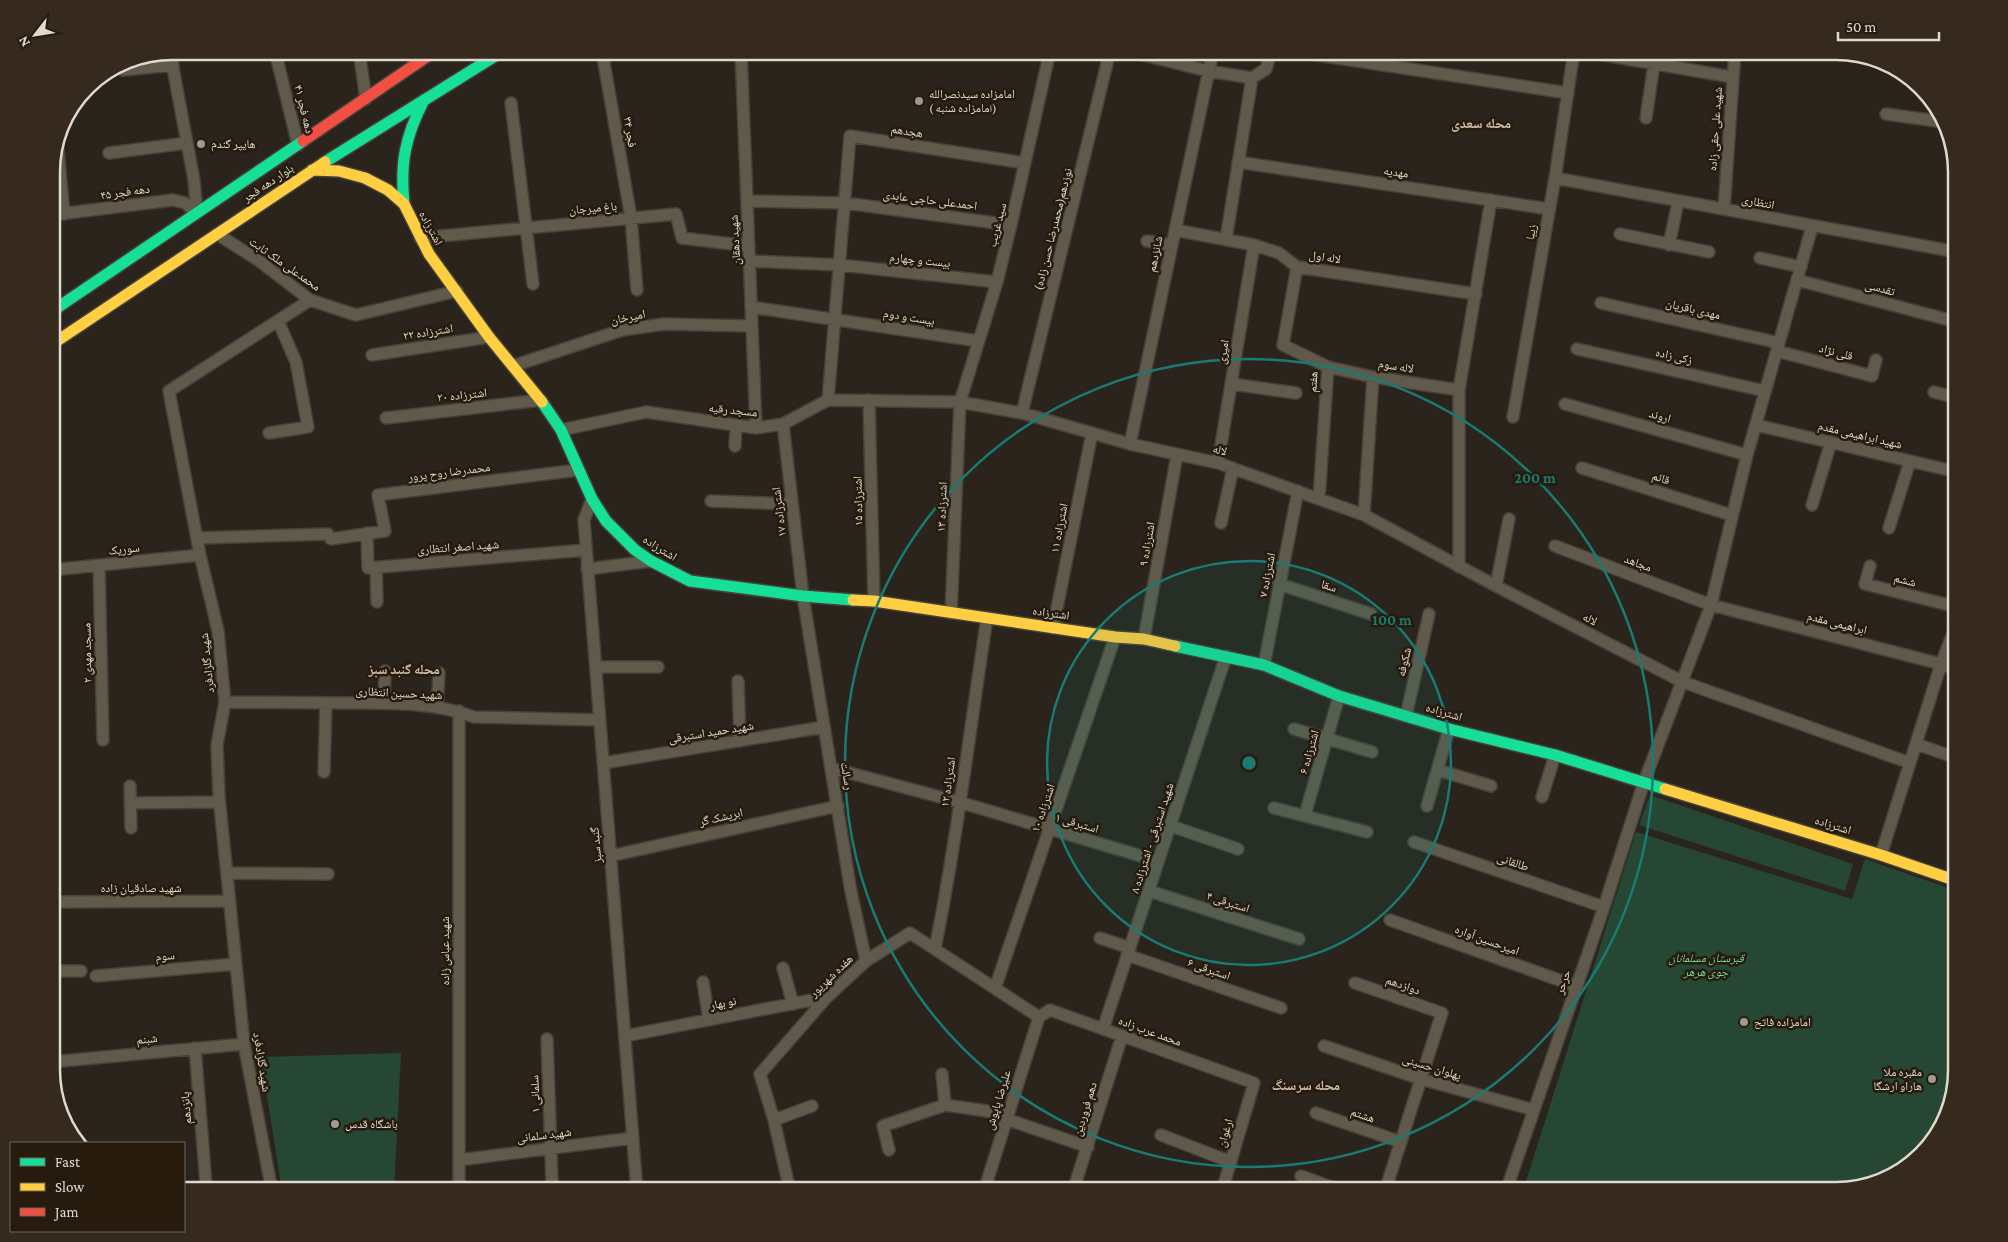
<svg xmlns="http://www.w3.org/2000/svg" width="2008" height="1242" viewBox="0 0 2008 1242" font-family="'Crimson Pro','Noto Naskh Arabic',serif">
  <style>
    .green { fill: #254733 }
    .lines { fill: none; stroke-linecap: round; stroke-linejoin: round }
    .street-casing { stroke: #464139; stroke-width: 14 }
    .fast-casing { stroke: #464139; stroke-width: 14 }
    .slow-casing { stroke: #464139; stroke-width: 14 }
    .jam-casing { stroke: #464139; stroke-width: 14 }
    .street { stroke: #5f5a4b; stroke-width: 11 }
    .fast { stroke: #16e098; stroke-width: 11 }
    .slow { stroke: #ffcf43; stroke-width: 11 }
    .jam { stroke: #f24e42; stroke-width: 11 }
    .ring { fill: none; stroke: #197b73; stroke-width: 2.5 }
    .poi-dot { fill: #a09a90; stroke: #261b0d; stroke-width: 2 }
    .labels { text-anchor: middle; dominant-baseline: central; stroke-width: 5; stroke-linejoin: round; paint-order: stroke }
    .poi-label { font-size: 12px; fill: #e0d9cf; stroke: #261b0d; text-anchor: start }
    .street-label { font-size: 12px; fill: #e0d9cf; stroke: #261b0d }
    .park-label { font-size: 12px; font-style: italic; fill: #77d7a1; stroke: #261b0d }
    .neighbourhood-label { font-size: 14px; font-weight: bold; fill: #ccbdab; stroke: #261b0d }
    .rim { fill: none; stroke: #e0d9cf; stroke-width: 2.5 }
    .centre { fill: #197b73; stroke: #261b0d; stroke-width: 2.5 }
    .ring-label { font-size: 15px; text-anchor: middle; font-weight: bold; fill: #197b73; stroke: #261b0d; stroke-width: 5; stroke-linejoin: round; paint-order: stroke }
  </style>
  <rect width="100%" height="100%" fill="#2a241c"/>
  <path class="green" d="M1650,795L1853,864L1845,891L1639,825Z
    M1636,832L1852,899L1865,859L1957,891V1070L1940,1131L1897,1174L1836,1191H1523Z
    M401,1053L394,1191H282L261,1057Z"/>
  <g class="lines">
    <defs>
      <path id="street" d="M275,51L298,145
        M359,51L366,99
        M602,51L631,218L637,290
        M741,51L756,428
        M1128,51L1208,71L1252,78L1266,69L1271,51
        M1291,51L1568,93
        M1581,51L1732,77
        M170,52L194,180L197,213
        M123,70L173,65
        M511,103L533,284
        M1886,114L1944,122
        M1646,118L1654,64
        M57,140L64,214
        M109,153L187,143
        M1238,162L1549,209
        M1555,178L1957,252
        M747,201L845,203L1011,225
        M1724,209L1735,51
        M51,215L173,200L185,203L197,213
        M1175,230L1254,245L1279,253L1297,267L1476,294
        M217,234L258,260L310,300L356,315L457,291
        M1620,234L1709,252
        M420,238L676,214L682,238L749,246
        M1226,239L1252,78
        M1147,241L1171,245
        M1669,245L1678,202
        M1760,258L1801,267
        M750,261L840,265L997,282
        M1297,267L1283,345L1328,367L1319,498
        M1797,280L1957,322
        M1601,303L1779,343
        M751,307L978,341
        M1577,349L1765,391
        M1777,351L1872,376L1876,360
        M372,355L489,337
        M513,366L622,330L664,324L752,326
        M1328,367L1373,377L1459,390
        M1232,384L1296,393
        M1934,392L1957,398
        M828,400L850,136L1025,163
        M869,400L874,601
        M1565,404L1747,455
        M1022,413L1110,51
        M1513,417L1555,178L1574,51
        M386,418L541,400
        M783,424L803,596L851,892L866,961
        M1756,425L1957,472
        M561,430L646,412L756,428L783,424L828,400L960,402L1022,413L1130,444L1218,463L1364,515L1496,586L1683,682L1910,763
        M269,433L308,427L296,362L278,321
        M1130,444L1213,51
        M735,446L736,426
        M1218,463L1254,245
        M1582,468L1731,515
        M592,499L584,520L637,1191
        M711,501L791,504
        M1812,505L1831,442
        M1364,515L1373,377
        M1221,523L1233,468
        M1889,528L1910,461
        M367,533L368,568L586,550
        M197,538L328,534
        M331,539L385,531L378,495L578,470
        M1555,546L1711,605L1941,664L1957,670
        M99,565L103,740
        M1870,566L1865,584L1957,607
        M376,567L377,602
        M1459,567V390L1491,200
        M587,569L651,561
        M51,570L200,555
        M1279,584L1371,614
        M1496,586L1509,519
        M951,613L960,402L997,282L1011,225L1050,51
        M1053,628L1092,433
        M1144,639L1177,455
        M1264,665L1298,491
        M596,667H658
        M738,681L740,741
        M225,702C266,702 307,703 348,703C390,703 435,702 474,717L600,720
        M384,703L385,671
        M437,707L439,673
        M459,711V1191
        M1406,716L1429,614
        M1294,729L1372,752
        M1916,744L1957,758
        M603,763L824,727
        M831,768L959,802L1158,861
        M1438,770L1491,786
        M324,772L326,703
        M130,786L131,828
        M1542,797L1555,755
        M130,803L219,802
        M1427,806L1449,729
        M1274,808L1367,832
        M1305,815L1339,696
        M1171,826L1238,849
        M1414,842L1604,907
        M1881,855L1941,664L1957,623
        M610,856L838,806
        M227,873L328,874
        M1149,891L1299,939
        M51,902L230,901
        M1390,920L1576,986
        M1100,938L1130,948
        M935,949C957,839 970,728 987,618
        M1127,955L1281,1008
        M783,968L793,1004
        M51,971H81
        M96,976L236,964
        M703,982L709,1020
        M1355,983L1442,1013L1385,1191
        M995,988L1115,637
        M1039,1017L1050,1010L1254,1083L1222,1191
        M1103,1029L1226,656
        M625,1036L827,997
        M547,1039L552,1182
        M1324,1046L1421,1079L1534,1110
        M195,1048L206,1184L197,1191
        M51,1062L244,1044
        M942,1074L945,1105
        M1316,1113L1401,1142
        M1006,1119L1088,1147
        M774,1120L812,1106
        M1161,1135L1231,1162
        M889,1150L883,1126L945,1105L1008,1114
        M459,1160L633,1138
        M1301,1176L1343,1191
        M272,1191L244,1044L219,796L217,745L225,702L218,631L200,555L169,391L310,300
        M790,1191L774,1120L760,1074L827,997L866,961L910,933L1039,1017
        M984,1191L1039,1017
        M1073,1191L1122,1036
        M1506,1191L1604,907L1644,782L1711,605L1747,455L1812,227"/>
      <path id="fast" d="M325,162L503,51
        M404,204C400,163 405,137 424,100
        M51,312L303,141
        M542,402L561,430L592,499L606,521L635,550L651,561L690,581L803,596L853,600
        M1175,646L1264,665L1339,696L1449,729L1555,755L1665,789"/>
      <path id="slow" d="M312,170L339,171L365,178L388,190L404,204L429,254L489,337L542,402
        M51,345L325,162
        M853,600L874,601L1115,637L1144,639L1175,646
        M1665,789L1881,855L1957,881"/>
      <path id="jam" d="M303,141L435,51"/>
    </defs>
    <use href="#street" class="street-casing"/>
    <use href="#fast" class="fast-casing"/>
    <use href="#slow" class="slow-casing"/>
    <use href="#jam" class="jam-casing"/>
    <use href="#street" class="street"/>
    <use href="#fast" class="fast"/>
    <use href="#slow" class="slow"/>
    <use href="#jam" class="jam"/>
  </g>
  <circle cx="1249" cy="763" r="202" fill="#197b73" fill-opacity=".12"/>
  <g class="ring">
    <circle cx="1249" cy="763" r="202"/>
    <circle cx="1249" cy="763" r="404"/>
  </g>
  <g class="poi-dot">
    <circle cx="919" cy="101" r="5"/>
    <circle cx="201" cy="144" r="5"/>
    <circle cx="1744" cy="1022" r="5"/>
    <circle cx="1932" cy="1079" r="5"/>
    <circle cx="335" cy="1124" r="5"/>
  </g>
  <g class="labels">
    <g class="poi-label">
      <text x="929" y="94">امامزاده سیدنصرالله<tspan x="929" dy="14">( امامزاده شنبه)</tspan></text>
      <text x="211" y="144">هایپر گندم</text>
      <text x="1754" y="1022">امامزاده فاتح</text>
      <text x="1922" y="1072" text-anchor="end">مقبره ملا<tspan x="1922" dy="14">هاراو ارشگا</tspan></text>
      <text x="345" y="1124">باشگاه قدس</text>
    </g>
    <g class="street-label">
      <text transform="translate(304 109) rotate(76)">دهه فجر ۴۱</text>
      <text transform="translate(1715 129) rotate(-86)">شهید علی حقی زاده</text>
      <text transform="translate(907 131) rotate(9)">هجدهم</text>
      <text transform="translate(630 132) rotate(80)">فجر ۳۴</text>
      <text transform="translate(1396 172) rotate(8)">مهدیه</text>
      <text transform="translate(268 183) rotate(-34)">بلوار دهه فجر</text>
      <text transform="translate(125 192) rotate(-8)">دهه فجر ۴۵</text>
      <text transform="translate(930 200) rotate(7)">احمدعلی حاجی عابدی</text>
      <text transform="translate(1758 202) rotate(11)">انتظاری</text>
      <text transform="translate(593 208) rotate(-5)">باغ میرجان</text>
      <text transform="translate(997 225) rotate(-76)">سید غریب</text>
      <text transform="translate(431 228) rotate(62)">اشترزاده</text>
      <text transform="translate(1053 229) rotate(-76)">نوزدهم(محمدرضا حسن زاده)</text>
      <text transform="translate(1531 232) rotate(-80)">زیبا</text>
      <text transform="translate(735 240) rotate(-93)">شهید دهقان</text>
      <text transform="translate(1155 254) rotate(-78)">شانزدهم</text>
      <text transform="translate(1325 257) rotate(9)">لاله اول</text>
      <text transform="translate(920 260) rotate(6)">بیست و چهارم</text>
      <text transform="translate(285 264) rotate(35)">محمدعلی ملک ثابت</text>
      <text transform="translate(1880 288) rotate(15)">تقدسی</text>
      <text transform="translate(1693 309) rotate(13)">مهدی باقریان</text>
      <text transform="translate(628 317) rotate(-11)">امیرخان</text>
      <text transform="translate(909 317) rotate(9)">بیست و دوم</text>
      <text transform="translate(428 332) rotate(-9)">اشترزاده ۲۲</text>
      <text transform="translate(1223 352) rotate(-81)">امیری</text>
      <text transform="translate(1836 352) rotate(15)">قلی نژاد</text>
      <text transform="translate(1674 356) rotate(13)">زکی زاده</text>
      <text transform="translate(1396 366) rotate(9)">لاله سوم</text>
      <text transform="translate(1313 382) rotate(-88)">هفتم</text>
      <text transform="translate(462 395) rotate(-6)">اشترزاده ۲۰</text>
      <text transform="translate(733 410) rotate(6)">مسجد رقیه</text>
      <text transform="translate(1660 416) rotate(16)">اروند</text>
      <text transform="translate(1860 435) rotate(13)">شهید ابراهیمی مقدم</text>
      <text transform="translate(1220 450) rotate(15)">لاله</text>
      <text transform="translate(449 472) rotate(-7)">محمدرضا روح پرور</text>
      <text transform="translate(1661 478) rotate(18)">قائم</text>
      <text transform="translate(858 501) rotate(-91)">اشترزاده ۱۵</text>
      <text transform="translate(942 507) rotate(-88)">اشترزاده ۱۳</text>
      <text transform="translate(779 512) rotate(-97)">اشترزاده ۱۷</text>
      <text transform="translate(1059 528) rotate(-79)">اشترزاده ۱۱</text>
      <text transform="translate(1147 544) rotate(-80)">اشترزاده ۹</text>
      <text transform="translate(458 547) rotate(-4)">شهید اصغر انتظاری</text>
      <text transform="translate(660 548) rotate(32)">اشترزاده</text>
      <text transform="translate(124 549) rotate(-6)">سوریک</text>
      <text transform="translate(1638 563) rotate(21)">مجاهد</text>
      <text transform="translate(1267 575) rotate(-79)">اشترزاده ۷</text>
      <text transform="translate(1905 580) rotate(14)">ششم</text>
      <text transform="translate(1329 586) rotate(18)">سقا</text>
      <text transform="translate(1051 613) rotate(8)">اشترزاده</text>
      <text transform="translate(1590 619) rotate(27)">لاله</text>
      <text transform="translate(1837 623) rotate(14)">ابراهیمی مقدم</text>
      <text transform="translate(87 653) rotate(-91)">مسجد مهدی ۲</text>
      <text transform="translate(1404 662) rotate(-77)">شکوفه</text>
      <text transform="translate(207 663) rotate(-96)">شهید گلزادفرد</text>
      <text transform="translate(399 693) rotate(3)">شهید حسین انتظاری</text>
      <text transform="translate(1444 712) rotate(16)">اشترزاده</text>
      <text transform="translate(711 732) rotate(-9)">شهید حمید استبرقی</text>
      <text transform="translate(1309 752) rotate(-74)">اشترزاده ۶</text>
      <text transform="translate(847 776) rotate(80)">رسالت</text>
      <text transform="translate(948 782) rotate(-82)">اشترزاده ۱۲</text>
      <text transform="translate(1043 808) rotate(-71)">اشترزاده ۱۰</text>
      <text transform="translate(721 817) rotate(-13)">ابریشک گر</text>
      <text transform="translate(1077 823) rotate(16)">استبرقی ۱</text>
      <text transform="translate(1833 825) rotate(17)">اشترزاده</text>
      <text transform="translate(1152 838) rotate(-72)">شهید استبرقی - اشترزاده ۸</text>
      <text transform="translate(596 845) rotate(-95)">گنبد سبز</text>
      <text transform="translate(1513 862) rotate(19)">طالقانی</text>
      <text x="141" y="888">شهید صادقیان زاده</text>
      <text transform="translate(1228 902) rotate(18)">استبرقی ۴</text>
      <text transform="translate(1487 940) rotate(20)">امیرحسین آواره</text>
      <text transform="translate(445 951) rotate(-90)">شهید عباس زاده</text>
      <text transform="translate(165 956) rotate(-5)">سوم</text>
      <text transform="translate(1209 969) rotate(19)">استبرقی ۶</text>
      <text transform="translate(831 976) rotate(-44)">هفده شهریور</text>
      <text transform="translate(1563 982) rotate(-71)">حرحر</text>
      <text transform="translate(1403 985) rotate(19)">دوازدهم</text>
      <text transform="translate(723 1003) rotate(-11)">نو بهار</text>
      <text transform="translate(1150 1031) rotate(20)">محمد عرب زاده</text>
      <text transform="translate(147 1039) rotate(-6)">شبنم</text>
      <text transform="translate(262 1062) rotate(81)">شهید گلزادفرد</text>
      <text transform="translate(1432 1067) rotate(17)">پهلوان حسینی</text>
      <text transform="translate(535 1094) rotate(-92)">سلمانی ۱</text>
      <text transform="translate(998 1100) rotate(-73)">علیرضا پاپوش</text>
      <text transform="translate(186 1108) rotate(-95)">پانزدهم</text>
      <text transform="translate(1085 1109) rotate(-73)">دهم فروردین</text>
      <text transform="translate(1363 1115) rotate(19)">هشتم</text>
      <text transform="translate(1225 1133) rotate(-74)">ارغوان</text>
      <text transform="translate(544 1135) rotate(-7)">شهید سلمانی</text>
    </g>
    <g class="park-label">
      <text x="1706" y="958">قبرستان مسلمانان<tspan x="1706" dy="14">جوی هرهر</tspan></text>
    </g>
    <g class="neighbourhood-label">
      <text x="1481" y="123">محله سعدی</text>
      <text x="404" y="669">محله گنبد سبز</text>
      <text x="1306" y="1085">محله سرسنگ</text>
    </g>
  </g>
  <path d="M0 0H2008V1242H0ZM172 60H1836A112 112 0 0 1 1948 172V1070A112 112 0 0 1 1836 1182H172A112 112 0 0 1 60 1070V172A112 112 0 0 1 172 60Z" fill="#352a1d" fill-rule="evenodd"/>
  <path class="rim" d="M172 60H1836A112 112 0 0 1 1948 172V1070A112 112 0 0 1 1836 1182H172A112 112 0 0 1 60 1070V172A112 112 0 0 1 172 60Z"/>
  <circle cx="1249" cy="763" r="8" class="centre"/>
  <g class="ring-label">
    <text x="1535" y="483">200 m</text>
    <text x="1392" y="625">100 m</text>
  </g>
  <rect x="10" y="1142" width="175" height="90" fill="#261b0d" stroke="#70675b"/>
  <rect x="20" y="1158" width="25" height="8" fill="#16e098" stroke="#70675b"/>
  <text x="55" y="1167" font-size="15" fill="#e0d9cf">Fast</text>
  <rect x="20" y="1183" width="25" height="8" fill="#ffcf43" stroke="#70675b"/>
  <text x="55" y="1192" font-size="15" fill="#e0d9cf">Slow</text>
  <rect x="20" y="1208" width="25" height="8" fill="#f24e42" stroke="#70675b"/>
  <text x="55" y="1217" font-size="15" fill="#e0d9cf">Jam</text>
  <g transform="translate(35 35) rotate(239)" stroke="#261b0d" stroke-width="4" paint-order="stroke">
  <path d="M0-4L9 19L0 12L-9 19Z" fill="#e0d9cf"/>
  <text y="-8" font-size="14" font-weight="bold" text-anchor="middle" fill="#e0d9cf">N</text>
  </g>
  <path d="M1838 32v8h101v-8" fill="none" stroke="#e0d9cf" stroke-width="2.5"/>
  <text x="1846" y="32" font-size="15" fill="#e0d9cf" stroke="#261b0d" stroke-width="4" paint-order="stroke">50 m</text>
</svg>
